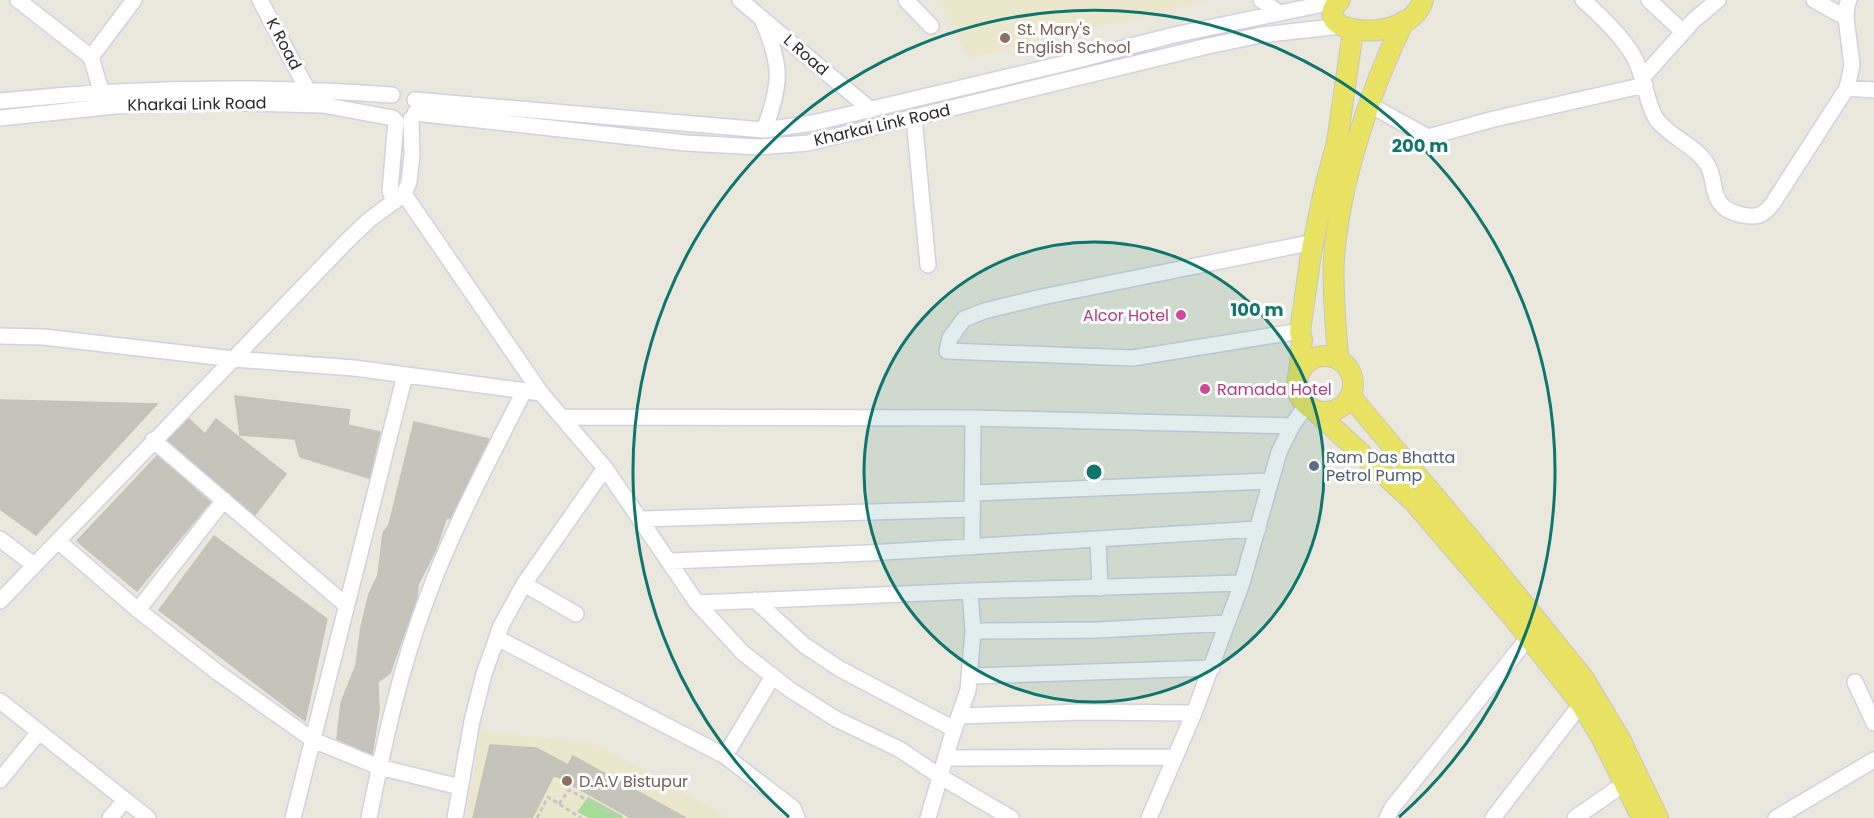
<svg xmlns="http://www.w3.org/2000/svg" width="1874" height="818" viewBox="0 0 1874 818" font-family="Poppins,sans-serif">
  <style>
    .education { fill: #ebe7cc }
    .green { fill: #a5de9b }
    .building { fill: #c6c3bb; stroke: #c5c3b5; stroke-width: 1.5 }
    .lines { fill: none; stroke-linecap: round; stroke-linejoin: round }
    .minor-casing { stroke: #d1d1e1; stroke-width: 18 }
    .major-casing { stroke: #c7c7c7; stroke-width: 22 }
    .path { stroke: #c7c7c7; stroke-width: 3; stroke-dasharray: 4.5 3; stroke-linecap: butt }
    .minor { stroke: #fff; stroke-width: 15 }
    .major { stroke: #e8e363; stroke-width: 20 }
    .ring { fill: none; stroke: #0f766e; stroke-width: 3 }
    .education-dot { fill: #8d6e63; stroke: #fff; stroke-width: 2 }
    .hotel-dot { fill: #d1479c; stroke: #fff; stroke-width: 2 }
    .service-dot { fill: #5c6f8a; stroke: #fff; stroke-width: 2 }
    .labels { text-anchor: middle; dominant-baseline: central; stroke-width: 6; stroke-linejoin: round; paint-order: stroke }
    .education-label { font-size: 16px; fill: #785e54; stroke: #fff; text-anchor: start }
    .street-label { font-size: 16px; fill: #292929; stroke: #fff }
    .hotel-label { font-size: 16px; fill: #b23c85; stroke: #fff; text-anchor: end }
    .service-label { font-size: 16px; fill: #4e5e75; stroke: #fff; text-anchor: start }
    .centre { fill: #0f766e; stroke: #fff; stroke-width: 3 }
    .ring-label { font-size: 18px; text-anchor: middle; font-weight: bold; fill: #0f766e; stroke: #fff; stroke-width: 6; stroke-linejoin: round; paint-order: stroke }
  </style>
  <rect width="100%" height="100%" fill="#eae7dc"/>
  <path class="education" d="M938,0H1209L969,58Z
    M480,731L594,743L728,818H467Z"/>
  <path class="green" d="M588,797L623,816L622,818H589L577,812Z"/>
  <path class="building" d="M235,396L350,410L348,425L380,432L369,478L300,457L295,439L240,435Z
    M0,400L157,404L36,535L0,509Z
    M189,419L205,434L216,419L286,474L255,515L168,440Z
    M414,422L489,439L450,518L446,519L436,549L418,585L417,597L390,673L378,682L379,711L372,754L337,739L341,703L356,665L361,627L369,594L378,575L383,533L389,525Z
    M157,456L210,502L137,591L77,541Z
    M214,536L327,619L305,721L159,610Z
    M490,745L536,748L568,765L573,756L686,818H631L554,775L532,818H473Z"/>
  <g class="lines">
    <defs>
      <path id="minor" d="M18,0L91,57L104,101
        M260,0L307,89
        M740,0L871,110
        M906,0L931,26
        M1261,0L1279,13
        M1583,0C1601,16 1624,38 1635,59C1644,77 1647,105 1657,120C1671,138 1697,146 1708,166C1716,180 1711,197 1725,208C1730,212 1735,213 1742,215C1757,218 1763,216 1773,203L1847,88L1852,65L1846,18L1847,5L1849,0
        M1649,0L1683,32
        M1814,0L1846,18
        M762,19C782,65 782,83 764,130
        M91,57L134,0
        M1642,78L1694,20L1718,0
        M1847,88L1874,90
        M415,100L764,130L813,123L1062,64L1174,35L1338,1
        M0,101C133,87 259,85 392,95
        M1370,105L1428,137L1494,119L1645,85
        M415,113L686,143L760,147L808,143L1208,46L1261,35L1341,26
        M0,118L115,106L209,102L323,105L393,118
        M914,118L928,265
        M404,194L541,393L605,468L697,603L743,653L789,689L836,719L899,749L941,777L1011,818
        M394,202L390,191L396,121
        M1300,331L1133,358L947,351L950,338L964,319L984,311L1042,297L1314,242
        M0,336L43,337L234,359L354,368L541,393
        M562,417L973,418L1292,426
        M153,440L347,606
        M972,493L1270,481
        M641,519L972,509
        M0,539L34,565
        M1098,539L1100,588
        M58,541L138,610L217,672L313,740L379,767L460,787
        M972,547L973,418
        M670,561L869,553L1258,529
        M524,584L576,614
        M755,600L804,645L840,669L954,729
        M0,601L349,239L369,220L404,194L409,182L412,155L411,119
        M697,603L970,591L1242,583
        M138,610L224,500
        M973,631L1098,630L1227,623
        M497,638L725,756L773,676
        M970,676L1212,668
        M1855,682L1874,723
        M0,701L148,818
        M959,716L1081,712L1194,713
        M725,756L793,808L797,818
        M946,758L1174,757
        M0,780L39,732
        M110,818L125,800
        M293,818L405,375
        M369,818C384,743 400,669 427,598C453,527 490,459 524,391
        M455,818L472,721L484,674L501,626L524,584L605,468
        M928,818L951,739L968,690L973,631L970,591
        M1149,818L1194,713L1242,583L1279,452L1292,426L1306,405
        M1387,818L1392,808L1528,638
        M1493,818L1581,704
        M1575,818L1625,783
        M1776,818L1874,760"/>
      <path id="major" d="M1340,0C1303,35 1410,46 1423,0
        M1297 384a28 28 0 1 1 56 0a28 28 0 1 1-56 0Z
        M1338,358C1336,325 1332,291 1334,258C1340,181 1370,90 1404,21
        M1299,373L1302,340L1300,331L1311,254L1324,191L1337,142L1353,31
        M1351,397L1488,560L1584,679L1621,741L1658,818
        M1315,411L1414,502L1511,615L1581,704L1600,735L1642,818"/>
    </defs>
    <use href="#minor" class="minor-casing"/>
    <use href="#major" class="major-casing"/>
    <path class="path" d="M559,804L569,790L620,818
      M537,818L548,797L581,818"/>
    <use href="#minor" class="minor"/>
    <use href="#major" class="major"/>
  </g>
  <circle cx="1094" cy="472" r="230" fill="#0f766e" fill-opacity=".12"/>
  <g class="ring">
    <circle cx="1094" cy="472" r="230"/>
    <path d="M789 817A461 461 0 1 1 1399 817"/>
  </g>
  <g class="education-dot">
    <circle cx="1005" cy="38" r="6"/>
    <circle cx="567" cy="781" r="6"/>
  </g>
  <g class="hotel-dot">
    <circle cx="1181" cy="315" r="6"/>
    <circle cx="1205" cy="389" r="6"/>
  </g>
  <circle class="service-dot" cx="1314" cy="466" r="6"/>
  <g class="labels">
    <g class="education-label">
      <text x="1017" y="29">St. Mary's<tspan x="1017" dy="18">English School</tspan></text>
      <text x="579" y="781">D.A.V Bistupur</text>
    </g>
    <g class="street-label">
      <text transform="translate(284 44) rotate(62)">K Road</text>
      <text transform="translate(806 55) rotate(41)">L Road</text>
      <text transform="translate(197 104) rotate(-1)">Kharkai Link Road</text>
      <text transform="translate(882 125) rotate(-13)">Kharkai Link Road</text>
    </g>
    <g class="hotel-label">
      <text x="1169" y="315">Alcor Hotel</text>
      <text x="1217" y="389" text-anchor="start">Ramada Hotel</text>
    </g>
    <g class="service-label">
      <text x="1326" y="457">Ram Das Bhatta<tspan x="1326" dy="18">Petrol Pump</tspan></text>
    </g>
  </g>
  <circle cx="1094" cy="472" r="9" class="centre"/>
  <g class="ring-label">
    <text x="1420" y="152">200 m</text>
    <text x="1257" y="316">100 m</text>
  </g>
</svg>
